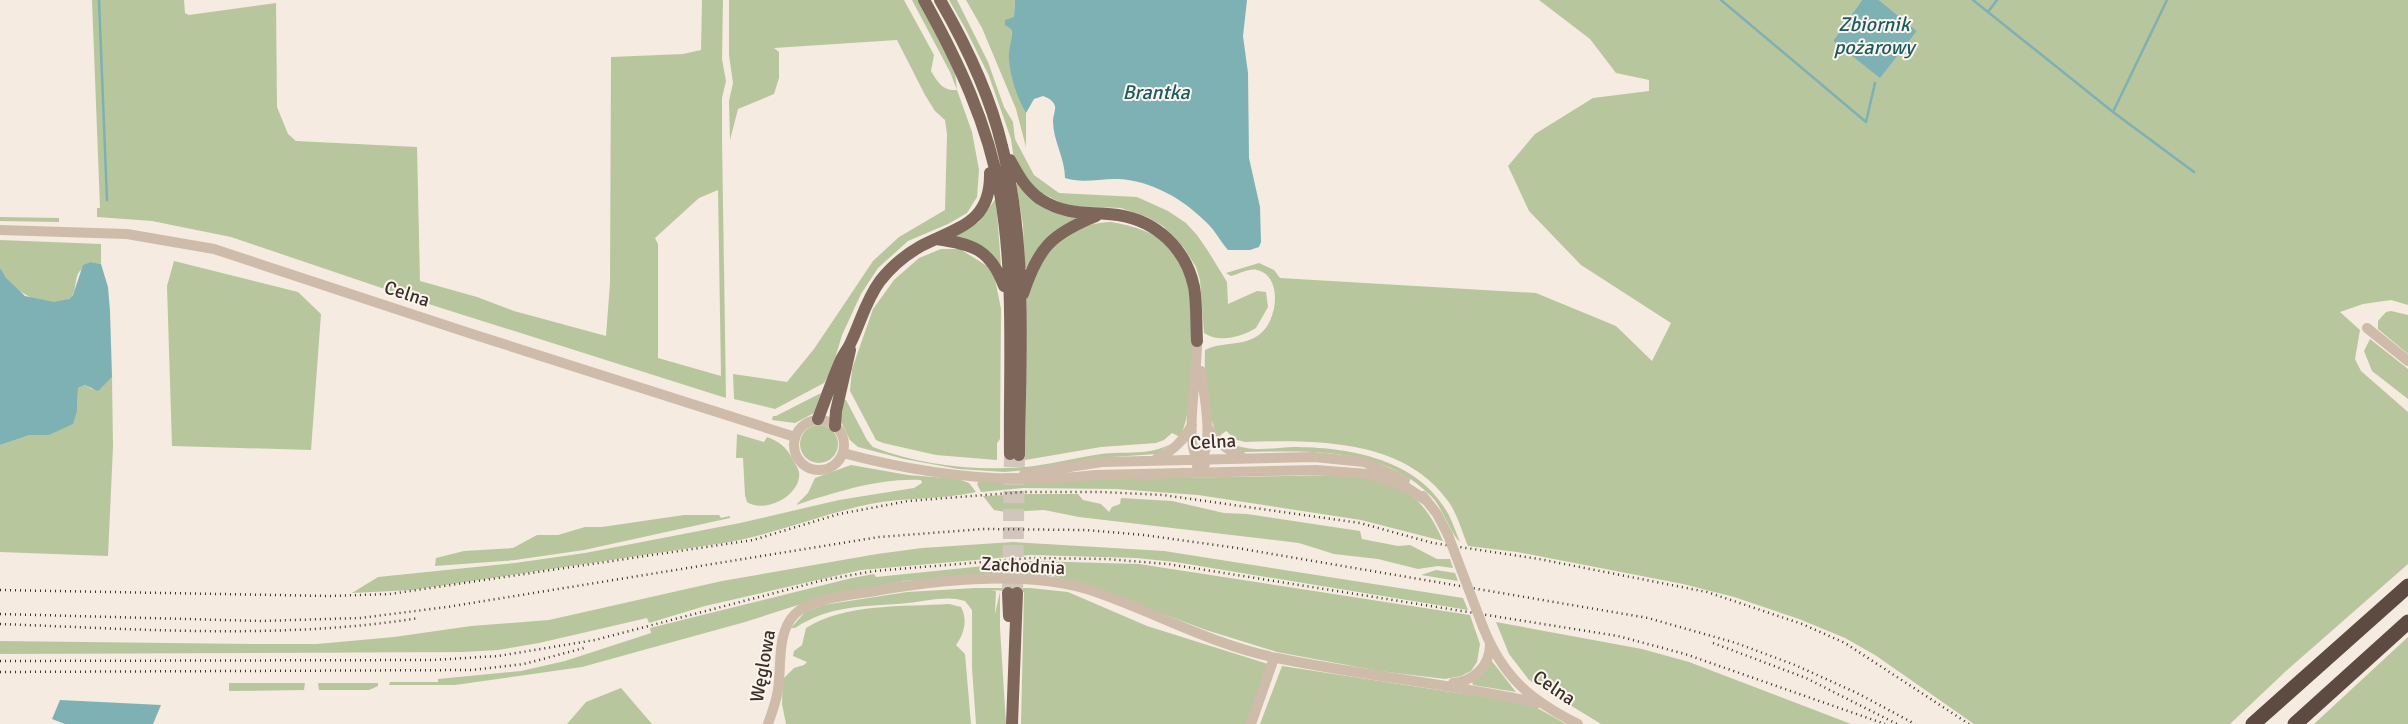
<svg xmlns="http://www.w3.org/2000/svg" width="2408" height="724" viewBox="0 0 2408 724" font-family="Signika,sans-serif">
  <style>
    .green { fill: #b8c69e; fill-rule: evenodd }
    .water { fill: #7db1b4 }
    .lines { fill: none; stroke-linecap: round; stroke-linejoin: round }
    .stream { stroke: #7db1b4; stroke-width: 2.5 }
    .major-tunnel { stroke: #d0c6bc; stroke-width: 12; stroke-dasharray: 12 6; stroke-linecap: butt }
    .minor { stroke: #cebbaa; stroke-width: 10 }
    .major { stroke: #7e675a; stroke-width: 12 }
    .highway { stroke: #5d4a41; stroke-width: 15 }
    .rail { stroke: #3c302a; stroke-width: 2.5; stroke-dasharray: 1 4; stroke-linecap: butt }
    .minor-bridge { stroke: #cebbaa; stroke-width: 10 }
    .labels { text-anchor: middle; dominant-baseline: central; stroke-width: 4; stroke-linejoin: round; paint-order: stroke }
    .street-label { font-size: 19px; fill: #3c302a; stroke: #fcf5ed }
    .water-label { font-size: 20px; font-style: italic; fill: #1c5b61; stroke: #fcf5ed }
  </style>
  <rect width="100%" height="100%" fill="#f5ebe0"/>
  <path class="green" d="M92,0H184L185,13L189,15L276,3L277,107L288,134L296,141L417,147L420,281L477,297L514,311L606,336L610,283L611,57L683,54L701,50L702,0H723L722,59L726,81L722,98V139L726,398L438,307L231,237L152,221L97,217V208H100ZM718,190L721,376L658,358V244L655,238L699,198Z
    M729,0H904L934,55L931,71C938,82 942,91 957,90L950,72L912,0H919L955,72L957,90L972,132L979,170L977,197L967,213L948,224L908,241L878,268L861,294L842,335L831,372L824,383L775,409L734,399L733,374L787,382L814,349L873,261L899,237L945,210L947,134L945,120L935,111L925,95L897,40L774,48L779,52V78L774,94L738,109L730,140L729,101L733,83L729,55Z
    M949,0H957L988,62L1004,107L1013,122L1015,139L1034,175L1059,193L1137,197L1168,211L1186,223L1197,235L1208,251L1227,282L1228,304L1257,291L1266,292L1268,307L1256,328C1242,337 1218,343 1204,333L1200,280L1196,267L1184,248L1163,226L1147,217L1121,208L1068,206L1037,191L1014,160L1011,139L989,76L965,28Z
    M966,0H1015L1014,18L1005,24L1011,29L1012,41L1009,52L1019,98L1026,113V147L1016,109L982,28Z
    M1539,0H1862L1833,41L1880,77L1917,31L1879,0H2408V305L2391,300L2363,304L2340,312L2360,330L2355,359L2361,371L2408,412V564L2286,671L2230,724H1974L1875,655L1845,638L1799,619L1734,597L1683,584L1517,552L1468,546C1462,532 1457,513 1448,501C1403,438 1313,440 1245,442L1237,440L1226,431L1218,437C1206,411 1204,377 1205,350C1222,341 1244,347 1260,334C1278,320 1283,276 1257,270C1250,268 1239,274 1231,276L1226,273L1259,263L1274,270L1280,278L1536,293L1616,326L1652,361L1671,323L1581,265L1529,211L1508,166L1535,134L1593,98L1649,91V80L1616,73L1590,39Z
    M1019,183L1076,217V219L1047,238L1027,268H1025L1023,225L1016,184Z
    M996,198L1001,266C984,244 978,243 951,237L979,222Z
    M0,217L59,218V222L0,221Z
    M1111,222C1133,226 1154,231 1170,248C1177,256 1183,268 1186,278C1195,312 1196,407 1180,437L1172,433L1164,440L1156,443L1101,447L1025,460L1027,298C1036,252 1064,224 1111,222Z
    M0,240L101,244V264L91,262C87,265 82,269 79,272C74,279 77,293 70,298C49,314 7,289 0,268C0,260 0,248 0,240Z
    M941,249H960L987,266L995,279L1001,309L1000,439L997,443V460L936,455L883,443L876,440L850,391L852,369L873,309L894,280L919,258Z
    M174,261L298,292L321,314L311,450L172,446L167,286Z
    M2391,311L2408,315V354L2378,329V321L2386,312Z
    M2370,339L2408,369V399L2372,371L2364,351Z
    M112,377L113,447L108,556L0,552V445L30,435H49L77,411L78,388L85,385L92,389L102,385Z
    M821,393L814,413L795,423L772,420L773,416H776Z
    M842,399L846,400L867,440L873,447C921,466 982,472 1034,466C1057,463 1079,457 1101,454C1124,451 1152,456 1172,443L1157,454L1096,458L1038,469L1005,472L958,469L904,459L858,447L850,440L839,418Z
    M800 444a19 19 0 1 1 38 0a19 19 0 1 1-38 0Z
    M737,434L764,442L767,437C780,442 785,446 792,458C794,463 798,467 799,472C802,495 765,514 747,502L745,495L743,458H736Z
    M1229,442C1248,453 1272,448 1293,447C1346,447 1413,458 1444,507C1451,517 1455,530 1460,542C1451,535 1443,508 1431,496C1383,446 1308,451 1246,452H1239L1227,443Z
    M851,465L908,475L958,479L969,483L976,492C941,500 905,497 870,504C822,514 778,533 730,542L412,590L352,593L378,577L515,563L585,553L740,523L839,500L914,488L922,483L921,480C879,478 836,492 796,505L808,493L815,478Z
    M1342,475C1356,477 1375,477 1388,482C1416,492 1432,515 1443,541L1361,520L1198,495L1116,489L1023,488L981,492L977,484L979,481Z
    M1028,494H1078L1083,500L1101,504L1109,512L1112,507L1120,504L1121,498L1172,501L1224,513L1247,514L1360,531L1362,539L1398,546L1410,545L1437,559H1450L1453,568L1438,566L1418,569L1378,559L1334,554L1299,543L1079,517L1044,510L1005,512L994,510L983,496Z
    M684,515H719L721,518L730,516V518L584,550L515,560L435,566L436,558L464,551L513,548L537,535H558L585,527H602Z
    M1013,542L1164,551L1463,598L1468,610L1175,562L1136,558L1031,555L861,570L705,606L649,623L647,618L539,643L498,650L463,652L0,654V641L253,644H317L394,637L471,626L549,620L722,581L877,554L922,548Z
    M1032,561L1139,564L1470,615L1480,644L1477,662L1471,671L1461,676L1445,679L1379,671L1277,652L1206,630L1081,583L1052,576L950,577L905,581L826,596L745,622L582,667L455,685H389L390,682H438V679L521,671L565,661L651,633L650,628L852,578L874,574L876,577Z
    M1436,570L1455,573L1458,581L1421,575Z
    M975,588H1030L1068,592L1147,626L1268,664L1246,724H1021L1024,592L992,590L996,591L995,614L1000,592V628L1006,724H976L972,668V610L965,601C948,595 926,601 908,603C866,607 832,604 795,628H791L805,612L823,605L907,592Z
    M949,604L961,607C968,620 964,634 956,645L965,654L971,724H786L782,704L783,679L794,668L804,665L807,662L793,656L794,651L802,645L806,628C845,603 904,607 949,604Z
    M1496,622L1642,649L1689,662L1851,724H1601L1529,680L1509,654Z
    M2408,637V724H2314Z
    M1491,660L1516,692L1473,685L1472,682Z
    M1282,666L1530,704L1566,724H1260Z
    M229,683H305L304,690L229,691Z
    M318,683H378V686L369,690H319Z
    M621,688L652,724H567L586,702Z"/>
  <path class="water" d="M1015,0H1247L1243,36L1248,73L1249,158L1260,207L1261,242L1259,247L1250,250H1228C1220,241 1215,230 1206,222C1183,199 1152,181 1119,179C1100,178 1083,184 1065,178C1065,158 1053,141 1053,121C1053,116 1056,110 1055,106C1053,100 1048,98 1043,96L1034,99L1026,113C1017,98 1008,71 1009,52C1010,44 1013,38 1011,29L1005,25V20L1014,17Z
    M1862,0H1879L1917,31L1880,78L1833,41Z
    M91,262L101,264L108,287L110,311L112,377L98,391L85,385L78,388L77,411L73,424L49,435H30L0,445V268L6,278L25,296L54,302L69,299L73,295L83,265Z
    M60,700L161,705L153,724H65L52,719Z"/>
  <g class="lines">
    <path class="stream" d="M99,0L107,200
      M1721,0L1866,122L1875,83
      M1973,0L2113,112L2167,0
      M1988,12L1997,0
      M2113,112L2194,172"/>
    <path class="major-tunnel" d="M1008,593L1010,454
      M1017,593L1019,455"/>
    <path class="minor" d="M0,230L127,234L214,249L469,333L795,437
      M2367,328L2408,361
      M1197,341C1198,367 1185,437 1196,456C1198,459 1202,462 1205,464
      M794 445a25 25 0 1 1 50 0a25 25 0 1 1-50 0Z
      M1208,428C1218,442 1226,450 1241,456
      M843,453C925,475 1011,485 1095,475L1316,470L1368,474L1406,487L1427,501
      M1156,459C1173,451 1183,441 1192,425
      M1197,466C1216,446 1204,397 1201,371
      M1024,474L1102,462L1314,457L1364,462L1405,480
      M1423,496L1437,514L1448,535
      M1483,627C1503,677 1530,700 1578,724
      M1453,683C1474,681 1490,666 1490,644
      M768,724C772,713 776,702 778,690C782,666 776,633 795,614C811,598 852,595 875,591C939,580 1027,570 1090,590C1153,611 1212,645 1277,658C1364,676 1452,684 1538,703
      M1251,724L1274,658"/>
    <path class="major" d="M924,0C958,61 988,124 1000,193C1015,279 1009,368 1010,454
      M940,0C966,45 990,95 1002,146C1028,246 1020,352 1019,455
      M1010,160C1018,175 1026,189 1040,199C1069,217 1088,211 1118,215C1157,221 1186,249 1194,287C1197,304 1196,323 1197,341
      M936,239C973,244 990,249 1004,286
      M1023,294C1038,248 1051,234 1096,216
      M818,419C825,400 832,381 840,362C843,355 848,349 851,342C861,321 866,300 880,281C891,267 905,255 921,246C958,227 991,223 990,173
      M835,426L836,411L850,350
      M1008,593L1009,616
      M1012,724L1017,593"/>
    <path class="highway" d="M2253,724L2408,586
      M2295,724L2408,622"/>
    <path class="rail" d="M0,590L330,596L390,594L753,540L839,514L908,501L1023,492H1103L1163,495L1360,523L1433,543L1539,559L1707,592L1802,624L1845,643L1969,724
      M0,614L261,621L360,618L447,607L879,537L983,529L1086,530L1144,535L1237,548L1648,618L1736,643L1795,665L1857,693L1915,724
      M0,624C139,629 281,640 419,618
      M1713,643L1806,678L1897,724
      M0,661L433,660L498,656L595,640L824,580L874,571L1031,558L1106,559L1168,564L1618,636L1685,654L1885,724
      M0,672L472,670L524,664L584,648"/>
    <path class="minor-bridge" d="M1448,535L1483,627"/>
  </g>
  <g class="labels">
    <g class="street-label">
      <text transform="translate(407 294) rotate(18)">Celna</text>
      <text transform="translate(1213 442) rotate(-3)">Celna</text>
      <text transform="translate(1023 566) rotate(3)">Zachodnia</text>
      <text transform="translate(763 666) rotate(-80)">Węglowa</text>
      <text transform="translate(1554 688) rotate(34)">Celna</text>
    </g>
    <g class="water-label">
      <text x="1874" y="24">Zbiornik<tspan x="1874" dy="23">pożarowy</tspan></text>
      <text x="1156" y="92">Brantka</text>
    </g>
  </g>
</svg>
